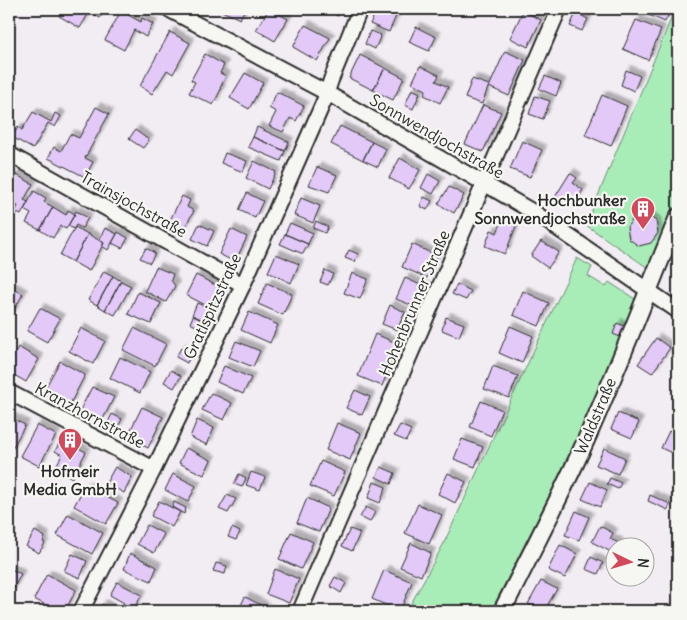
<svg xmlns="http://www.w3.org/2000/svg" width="687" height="620" viewBox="0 0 687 620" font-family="Delius,sans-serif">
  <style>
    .green { fill: #a8edb8; stroke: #6a8c72 }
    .building { fill: #e2c9f8; stroke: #2b2b2b; filter: url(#shadow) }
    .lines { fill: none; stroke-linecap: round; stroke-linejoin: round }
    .minor-casing { stroke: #2b2b2b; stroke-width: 18 }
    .tertiary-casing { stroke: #2b2b2b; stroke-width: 20 }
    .minor { stroke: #f6f6f2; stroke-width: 14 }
    .tertiary { stroke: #f6f6f2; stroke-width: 16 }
    .labels { text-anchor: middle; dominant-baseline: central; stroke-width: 4.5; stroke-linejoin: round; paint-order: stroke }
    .street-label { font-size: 16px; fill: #2b2b2b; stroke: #f6f6f2 }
    .poi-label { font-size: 16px; font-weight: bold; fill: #2b2b2b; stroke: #f6f6f2; text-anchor: end }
  </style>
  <defs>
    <filter id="shadow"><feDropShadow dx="4.5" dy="-4.5" stdDeviation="1" flood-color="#0004"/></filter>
  </defs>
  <rect width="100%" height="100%" fill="#f2edf3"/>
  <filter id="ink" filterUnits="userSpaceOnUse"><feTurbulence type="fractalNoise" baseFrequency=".02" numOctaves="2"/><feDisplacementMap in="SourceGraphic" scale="10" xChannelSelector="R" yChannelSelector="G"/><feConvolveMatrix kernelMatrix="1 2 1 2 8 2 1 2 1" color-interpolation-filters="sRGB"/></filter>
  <g filter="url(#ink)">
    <path class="green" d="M675,9H678V202L651,270L586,225Z
      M577,258L592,267L588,276L606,287L609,282L638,301L600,390L574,447L491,611H407L443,545Z"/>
    <path class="building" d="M62,9H91L80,28L59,16Z
      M97,9H106L100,18L93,14Z
      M217,9H245L240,19Z
      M269,9L288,19L275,41L256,30Z
      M322,9H341L338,16Z
      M377,9H380L396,16L389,32L370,24Z
      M640,9H671L665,22L639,11Z
      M121,11L141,22L142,18L153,24L146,37L134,30L124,50L105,40Z
      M523,11L541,20L528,47L510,38Z
      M576,13L588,19L582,31L570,26Z
      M636,20L661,30L648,60L623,49Z
      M305,25L330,38L317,61L293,47Z
      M416,27L436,37L429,51L409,42Z
      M370,31L381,35L375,49L365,44Z
      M170,32L190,43L173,74L167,70L152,94L140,86Z
      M505,51L525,60L509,96L489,87Z
      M205,54L224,65L220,73L226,76L220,88L221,89L213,105L189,93L195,82L191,80Z
      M360,55L385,68L373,90L349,78Z
      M420,66L439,75L436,81L448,87L440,103L424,95L426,90L412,83Z
      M385,68L404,78L393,100L373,90Z
      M626,70L640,76L634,91L621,85Z
      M245,73L263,83L249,109L230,98Z
      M545,76L561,83L556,96L539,89Z
      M472,79L489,85L482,104L465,98Z
      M412,89L420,93L413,109L405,105Z
      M277,92L304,106L296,121L290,118L283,132L269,126L276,112L269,108Z
      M602,95L627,106L611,146L585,135Z
      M535,96L550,101L543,119L529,114Z
      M483,105L501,112L483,152L465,144Z
      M96,107L109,114L85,158L93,162L85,177L48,158L54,147L61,151L70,134L79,138Z
      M33,112L51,122L55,113L61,116L55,127L48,123L33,149L12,137L18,127L22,130Z
      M340,126L372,142L363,160L331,144Z
      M257,127L289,142L285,151L253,137Z
      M135,130L149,140L143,148L129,139Z
      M253,137L285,151L281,161L248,147Z
      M522,141L542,150L530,177L510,169Z
      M372,142L386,149L378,167L363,160Z
      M225,153L247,161L243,172L221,163Z
      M400,158L420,170L409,189L389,178Z
      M254,161L276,172L268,189L246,178Z
      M317,167L337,175L329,192L309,185Z
      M570,173L577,178L573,183L583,190L571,208L555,197Z
      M15,174L33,184L24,200L28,202L21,215L15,212L18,206L9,201V180L11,181Z
      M428,174L440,181L433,194L421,188Z
      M449,187L464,195L454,213L438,204Z
      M34,191L46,198L44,202L53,207L40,230L26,223L31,214L24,210Z
      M247,193L263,201L255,218L239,210Z
      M182,196L190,200L187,207L194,211L183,230L169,222Z
      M424,197L432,201L427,210L420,206Z
      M301,198L320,206L313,223L294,215Z
      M53,207L66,215L68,210L75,214L66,229L60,226L53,238L40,230Z
      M76,211L88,218L82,228L76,225L74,229L68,226Z
      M646,214L656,221L658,233L651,243L639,246L629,239L627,227L634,217Z
      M316,221L328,227L325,233L313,228Z
      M502,221L516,226L505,254L485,246L491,230L497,233Z
      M290,223L313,233L308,244L285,234Z
      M199,224L214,231L207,246L192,239Z
      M75,227L88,234L73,262L60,255Z
      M105,228L117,234L108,250L102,246L104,243L99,240Z
      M231,229L247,237L235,262L219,254Z
      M118,232L128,238L122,248L112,243Z
      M88,234L104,243L89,271L73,262Z
      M285,234L308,244L303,254L280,244Z
      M541,241L559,252L548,268L531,256Z
      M412,244L437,256L427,278L402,267Z
      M146,248L155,253L150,263L140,258Z
      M349,250L358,254L355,262L345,258Z
      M276,254L299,264L291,283L268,272Z
      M156,267L173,274L171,280L175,286L166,302L145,291Z
      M325,270L333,274L328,285L320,282Z
      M104,271L113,276L97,305L88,300Z
      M352,273L368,279L360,299L344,293Z
      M196,275L223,289L213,309L186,295Z
      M113,276L121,281L105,310L97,305Z
      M405,278L427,288L418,308L396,299Z
      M121,281L131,286L115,315L105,310Z
      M267,283L292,294L283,315L258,304Z
      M457,284L471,291L466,300L452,294Z
      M9,286L23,294L11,315L9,313Z
      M523,291L549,303L539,326L513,315Z
      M138,292L161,303L151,324L128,314Z
      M197,303L213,310L208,322L192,315Z
      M390,305L405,312L397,330L382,324Z
      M40,308L60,319L47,342L27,331Z
      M249,312L278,325L270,343L241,330Z
      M193,316L208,323L204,330L190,323Z
      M446,317L464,324L459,337L442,330Z
      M617,323L624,326L620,337L613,334Z
      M510,326L533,336L522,363L499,353Z
      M81,328L105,341L93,364L69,351Z
      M134,328L166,344L155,366L123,350Z
      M375,334L399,344L382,386L358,376Z
      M656,338L670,348L652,373L638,364Z
      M236,341L260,351L253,367L229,357Z
      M18,347L39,359L26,382L9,372V365Z
      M181,348L192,353L187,363L176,357Z
      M120,357L150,372L140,393L110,378Z
      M60,361L85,375L69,406L43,392Z
      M224,366L251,378L243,394L217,382Z
      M493,366L518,376L509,398L484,389Z
      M171,370L181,376L174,388L164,382Z
      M92,387L114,397L102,421L80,410Z
      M355,390L370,397L362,415L346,408Z
      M211,393L232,403L224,420L202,410Z
      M481,401L502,410L491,436L470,427Z
      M142,407L163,417L148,448L127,437Z
      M618,413L639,422L632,438L611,429Z
      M112,414L122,419L117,429L107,424Z
      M9,417L25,425L9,454Z
      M197,420L214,428L207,445L190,437Z
      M337,423L361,433L350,460L326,450Z
      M37,425L56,435L39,466L20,456Z
      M400,425L411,430L406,441L394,436Z
      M669,431L678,436V446L674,454L661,448Z
      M462,439L483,447L475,467L454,459Z
      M61,440L68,444L69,443L86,452L72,478L55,468L62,455L55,451Z
      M186,448L211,460L204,475L179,463Z
      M604,448L625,458L618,474L596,465Z
      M321,461L345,472L334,496L310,486Z
      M115,467L132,477L124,493L106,483Z
      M381,467L395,473L391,484L376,477Z
      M251,472L265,477L260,490L246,485Z
      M448,473L466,482L455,503L438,494Z
      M173,474L196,486L188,502L165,490Z
      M239,474L246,478L242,487L234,484Z
      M610,478L621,483L618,489L607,484Z
      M374,482L386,487L380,503L368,498Z
      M590,482L607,490L600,507L582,499Z
      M85,486L118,503L106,524L74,506Z
      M227,495L236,499L228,513L219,509Z
      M650,495L670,504L668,510L648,501Z
      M307,498L329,508L319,532L297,523Z
      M159,501L180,512L172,527L151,516Z
      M174,502L186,508L184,514L172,507Z
      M418,504L442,515L429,544L405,533Z
      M366,507L375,512L370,522L360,517Z
      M576,511L589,517L579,540L565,535Z
      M68,514L103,533L92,554L57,535Z
      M147,525L164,534L154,553L137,544Z
      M600,526L613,533L610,539L619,543L617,548H614L613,553L592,542Z
      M232,528L240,532L236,540L228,537Z
      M350,529L360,533L352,551L342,546Z
      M35,531L45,537L43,542L45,543L39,553L26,546Z
      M291,532L313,542L301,569L279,559Z
      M411,543L431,553L421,576L400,567Z
      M560,545L577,554L565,578L548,570Z
      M130,553L157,567L151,581L124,569Z
      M72,554L87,561L80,578L64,571Z
      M591,557L603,563L598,574L586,569Z
      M216,563L227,566L225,574L213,571Z
      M9,568L21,574L9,597Z
      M275,569L299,579L289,603L266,594Z
      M384,570L412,582L400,611L372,599Z
      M47,574L76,590L65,611H58L34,599Z
      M335,577L346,583L341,593L330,586Z
      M541,581L557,589L544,611H541L528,604Z
      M117,582L142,595L134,608L140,611H125L120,609L124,603L110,595Z
      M245,597L263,606V608L270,611H238Z
      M102,604L116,611H98Z"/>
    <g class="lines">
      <defs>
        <path id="minor" d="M168,9L327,93L485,184L535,213L678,311
          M9,154L243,285
          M9,392L154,469
          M81,611L154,469L243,285L324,101L331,80L360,9
          M300,611L559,9"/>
        <path id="tertiary" d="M502,611C529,558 556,505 581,451C616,374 646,295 678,217"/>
      </defs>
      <use href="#minor" class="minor-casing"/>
      <use href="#tertiary" class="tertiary-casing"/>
      <use href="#minor" class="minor"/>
      <use href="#tertiary" class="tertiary"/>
    </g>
  </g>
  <defs>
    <symbol id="building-pin" viewBox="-11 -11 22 30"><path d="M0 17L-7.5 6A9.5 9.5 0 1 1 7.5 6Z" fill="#d1495b" stroke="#f6f6f2"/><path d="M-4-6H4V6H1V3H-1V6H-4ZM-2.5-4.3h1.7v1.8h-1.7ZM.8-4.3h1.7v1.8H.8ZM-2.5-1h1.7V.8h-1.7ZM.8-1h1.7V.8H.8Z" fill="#fff"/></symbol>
  </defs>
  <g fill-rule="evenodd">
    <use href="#building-pin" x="629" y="195" width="28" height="38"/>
    <use href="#building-pin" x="56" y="426" width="28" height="38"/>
  </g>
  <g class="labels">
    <g class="street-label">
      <text transform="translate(437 136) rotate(30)">Sonnwendjochstraße</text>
      <text transform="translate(134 204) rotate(29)">Trainsjochstraße</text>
      <text transform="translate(414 303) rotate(-67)">Hohenbrunner Straße</text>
      <text transform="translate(212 306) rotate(-65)">Gratlspitzstraße</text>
      <text transform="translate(90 415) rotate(28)">Kranzhornstraße</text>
      <text transform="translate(595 416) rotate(-67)">Waldstraße</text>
    </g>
    <g class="poi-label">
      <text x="626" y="200">Hochbunker<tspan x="626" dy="18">Sonnwendjochstraße</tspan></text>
      <text x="70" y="471" text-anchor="middle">Hofmeir<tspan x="70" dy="18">Media GmbH</tspan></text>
    </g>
  </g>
  <rect width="687" height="620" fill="none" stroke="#f6f6f2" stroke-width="30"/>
  <rect x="15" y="15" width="657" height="590" fill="none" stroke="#2b2b2b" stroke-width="2" filter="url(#ink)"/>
  <g transform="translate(630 562) rotate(95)"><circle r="24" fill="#f6f6f2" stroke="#a5a5a2"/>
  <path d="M0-4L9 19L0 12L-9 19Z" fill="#d1495b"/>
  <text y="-8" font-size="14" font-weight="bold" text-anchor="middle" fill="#2b2b2b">N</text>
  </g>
</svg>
